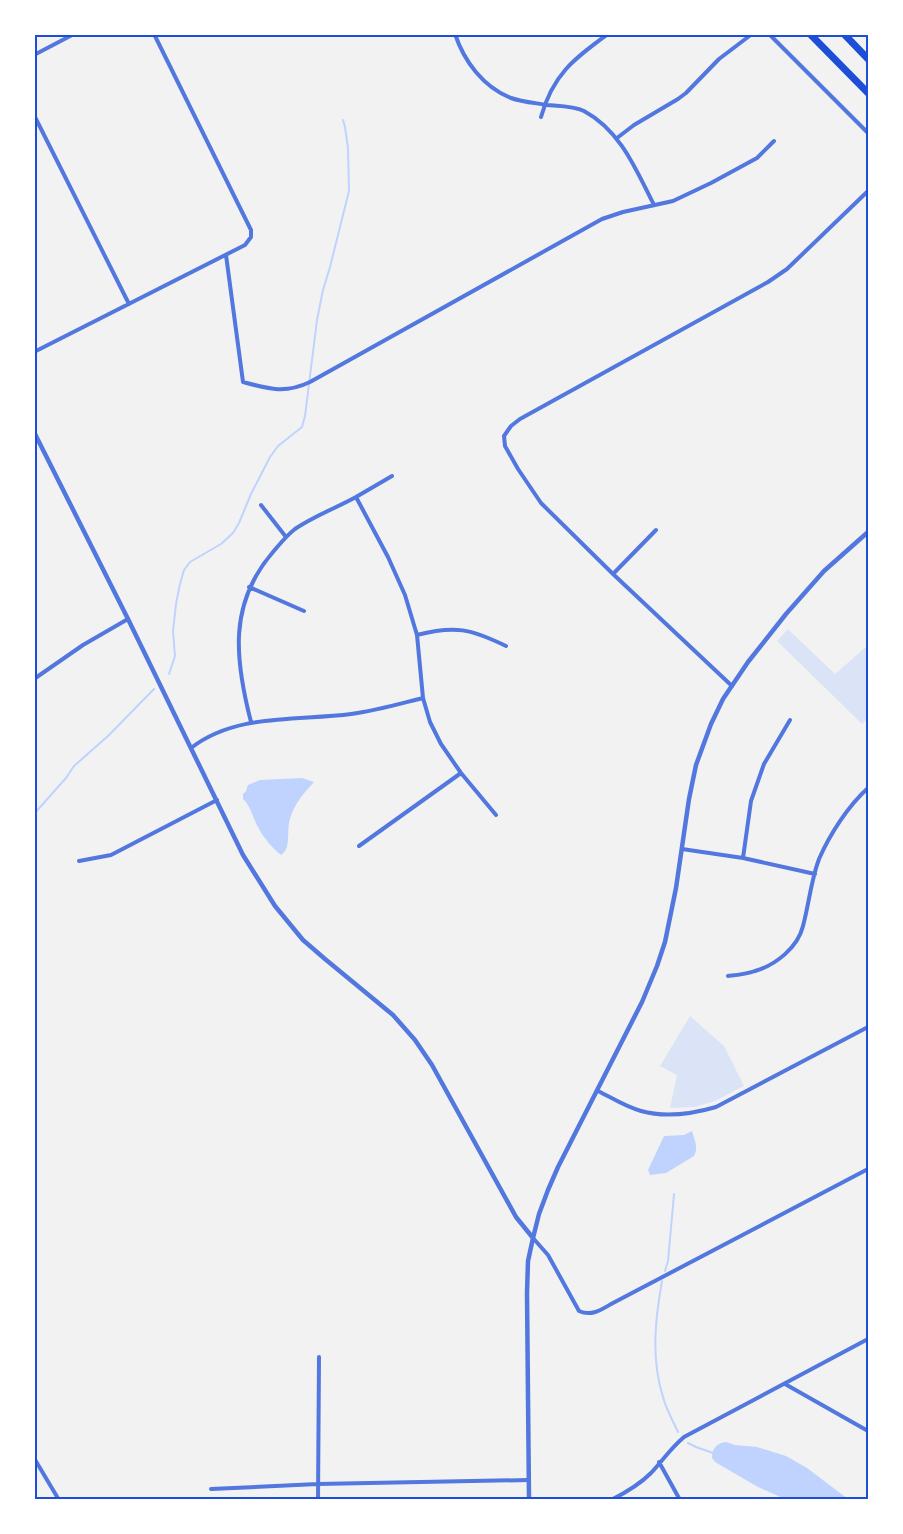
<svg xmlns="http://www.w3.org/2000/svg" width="903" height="1534" viewBox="0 0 903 1534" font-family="'IBM Plex Serif',serif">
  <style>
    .green { fill: #dbe4f7 }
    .water { fill: #bfd3fe }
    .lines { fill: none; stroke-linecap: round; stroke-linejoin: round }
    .stream { stroke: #bfd3fe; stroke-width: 2 }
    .minor { stroke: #5277de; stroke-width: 4 }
    .tertiary { stroke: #5277de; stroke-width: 4.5 }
    .motorway { stroke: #1d4ed8; stroke-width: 7 }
    .neatline { fill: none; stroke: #1d4ed8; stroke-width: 2 }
  </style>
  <rect width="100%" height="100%" fill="#f2f2f2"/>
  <path class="green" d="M788,629L835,674L868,645V718L862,724L777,641Z
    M690,1016L724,1046L744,1086L715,1101L694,1107L670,1108L677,1075L660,1066Z"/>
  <path class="water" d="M302,778L314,782C304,793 294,804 290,819C286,831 292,848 281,855C272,848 264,838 259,829C253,819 251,806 243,799V794L246,791L248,785L260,780Z
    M692,1131C694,1139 699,1147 694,1156L666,1173L650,1175L648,1170L664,1136L684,1135Z
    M726,1442L735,1445L757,1447L786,1456L807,1468L848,1499H785L758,1487L715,1462L712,1458C712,1448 717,1443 726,1442Z"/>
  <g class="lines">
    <path class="stream" d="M169,674L175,656L173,631L176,604L180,584L184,570L190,562L221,544L233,533L239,523L251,494L270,457L278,446L302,427L305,416L317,320L323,290L330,267L349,191L348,148L345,127L343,120
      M34,814L66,778L74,766L108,736L154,689
      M665,1271L668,1261L674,1194
      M662,1281C655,1320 651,1359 663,1397C666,1409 673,1421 678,1432
      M688,1443L696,1447L713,1453"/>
    <path class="minor" d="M455,34C464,61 483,87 511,98C522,102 536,103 547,105C558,106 574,106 584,111C621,131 636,170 654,205
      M769,34L868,133
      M34,55L74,34
      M34,115L129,304
      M541,117C553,74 574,59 608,34
      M617,138L634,125L678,99L686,93L719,59L752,34
      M226,255L243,382C269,389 285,394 310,382L602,219L623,212L673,201L711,183L757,158L774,141
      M34,352L245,245L251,237V230L154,34
      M356,497L388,557L405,595L417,635L423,698L430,722L441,744L461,773L496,815
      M261,505L286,537
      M613,574L656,530
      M249,587L304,611
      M417,635C455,625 471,629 506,646
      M34,679L83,645L128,619
      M732,686L613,574L541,503L518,469L505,446L504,436L511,426L520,419L768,282L787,269L868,191
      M251,722C235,660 228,604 273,552C280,544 286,536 295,529C314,516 336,508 356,497C368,490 380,483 392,476
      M191,748C236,713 298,721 351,714C375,711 399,704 423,698
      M359,846L461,773
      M682,849L743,858L815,874
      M743,858L751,801L764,764L790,720
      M79,861L111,855L217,800
      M728,976C737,975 747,974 755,971C776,965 798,947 803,926C809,904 811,880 819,859C830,834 848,806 868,788
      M598,1091C612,1098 626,1107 641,1111C666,1118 692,1114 716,1107L868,1027
      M533,1238L548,1255L579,1311C592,1317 602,1309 613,1303L868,1169
      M785,1384L868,1431
      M34,1458L59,1500
      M659,1462L680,1500
      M211,1489L318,1484L529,1480
      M318,1500L319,1357
      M611,1500C625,1493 640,1484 651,1473C663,1460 670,1449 684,1437L868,1339"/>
    <path class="tertiary" d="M34,432L128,619L243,855L275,906L303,940L325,959L393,1015L415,1040L432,1065L516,1217L533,1238
      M529,1500L527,1293L528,1261L533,1238L539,1214L548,1190L558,1167L642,1002L657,966L665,942L676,888L689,799L696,765L711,724L723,699L748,662L786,614L824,571L868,532"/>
    <path class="motorway" d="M810,34L868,93
      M844,34L868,59"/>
  </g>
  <rect width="903" height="1534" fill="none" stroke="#ffffff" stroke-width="72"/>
  <rect x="36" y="36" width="831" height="1462" class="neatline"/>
</svg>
